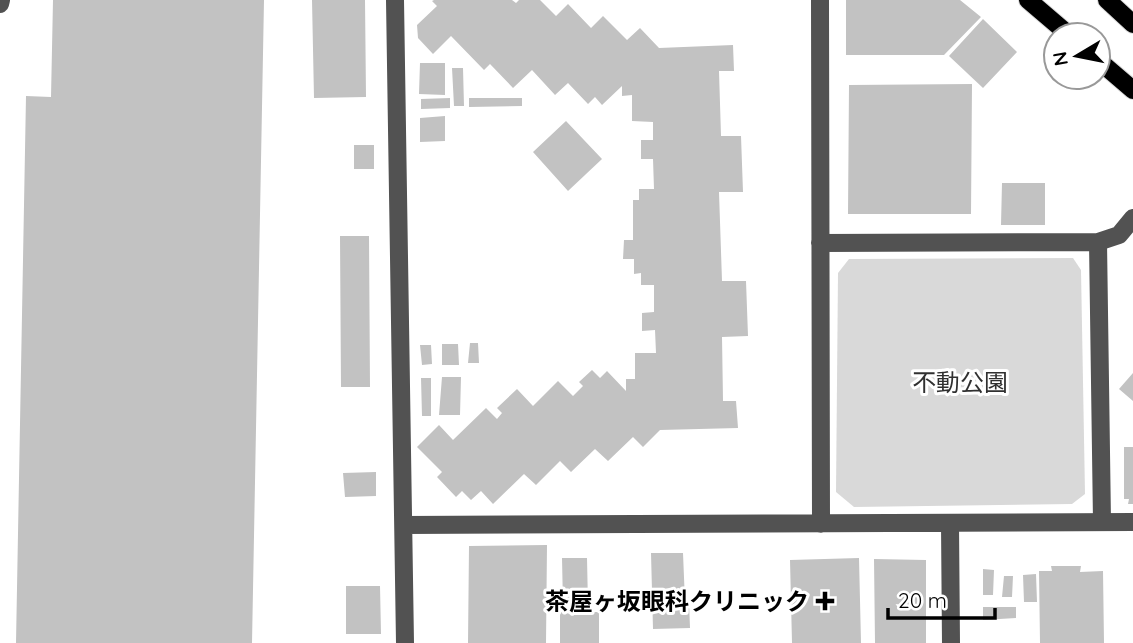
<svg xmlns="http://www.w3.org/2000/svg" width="1133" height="643" viewBox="0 0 1133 643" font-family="Quicksand,'Noto Sans JP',sans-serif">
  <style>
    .green { fill: #d9d9d9 }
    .building { fill: #c2c2c2 }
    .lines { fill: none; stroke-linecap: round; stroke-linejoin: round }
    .major-casing { stroke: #dbdbdb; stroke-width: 20 }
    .minor { stroke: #525252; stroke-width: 18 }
    .major { stroke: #000; stroke-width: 18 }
    .poi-dot { fill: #000; stroke: #fff; stroke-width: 2.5 }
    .labels { text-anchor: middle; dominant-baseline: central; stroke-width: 6; stroke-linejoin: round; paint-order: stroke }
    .park-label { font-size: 24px; fill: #303030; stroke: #fff }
    .poi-label { font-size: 24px; font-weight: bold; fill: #000; stroke: #fff; text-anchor: end }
  </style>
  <rect width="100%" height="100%" fill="#fff"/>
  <path class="green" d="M1073,258L1081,270L1085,494L1072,504L854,507L836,492L838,273L849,259Z"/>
  <path class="building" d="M53,0H264L252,643H16L26,96L51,97Z
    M312,0H365L366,97L314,98Z
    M434,0H512L516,3L519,0H540L556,16L568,4L591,28L603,16L627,40L640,28L659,48L733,45L734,71H719L721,136H741L743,192H719L722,281H746L748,336L722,337L723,401H736L738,428L660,430L643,447L633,437L608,461L595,449L571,472L560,461L536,485L524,474L493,504L481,491L471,500L462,491L456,497L437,477L442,472L417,447L439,425L453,440L486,408L497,419L502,413L497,408L517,389L533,406L558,381L573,396L583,386L579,382L592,370L600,378L607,371L626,391V379H635V353H656L655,330L642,331V313L654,312V285H641V273L634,274V259H623L624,240H633V200H639V189H654L653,159H641V140H653V122L632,121V95L622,96V86L602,105L595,97L588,104L568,83L555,95L532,70L513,88L490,64L484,70L451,36L433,54L418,38L417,25L437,6L432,1Z
    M846,0H960L981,17L944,55H846Z
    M983,19L1017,52L983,88L949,56Z
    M420,63H445V95L419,94Z
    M452,68H463L464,106H454Z
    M972,84L971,214H848L849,85Z
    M450,98V108L421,109V99Z
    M469,98H522V106L469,107Z
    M445,116V141L420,142V118Z
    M566,121L602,159L568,191L533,152Z
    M354,145H374V169H354Z
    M1002,183H1045V225H1001Z
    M340,236H369L370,387H341Z
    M470,343H478L479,363H468Z
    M442,344H458L459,365H442Z
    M420,345H431L432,364L422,365Z
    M1133,373V401L1119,389Z
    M442,377H461L460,415H439Z
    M421,378H431V416H422Z
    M1124,447H1133V504H1128L1129,499H1124Z
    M376,472V496L345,497L343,473Z
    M547,545L546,643H468L469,546Z
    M651,553H683L685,602L689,601L690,628L653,629Z
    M562,558H587L588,605H563Z
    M859,558L861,643H792L790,560Z
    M874,559L926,560V643H875Z
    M1051,566H1081L1080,572L1103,571L1104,643H1040L1039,571H1052Z
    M983,569L994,570L993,595H983Z
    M1036,574L1037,602H1024L1023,575Z
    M1004,576H1013L1012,597H1002Z
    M346,586H380L381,634H346Z
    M983,607H1016V618L983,620Z
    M560,612H599V643H560Z"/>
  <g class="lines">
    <defs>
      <path id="major" d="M1028,0L1069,35
        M1107,0L1133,24
        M1098,60L1133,90"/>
    </defs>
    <use href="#major" class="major-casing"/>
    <path class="minor" d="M395,0L405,643
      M820,0L821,524
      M0,4L1,0
      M1098,242L1102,522
      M820,243L1098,242L1119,235L1133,218
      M950,524L951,643
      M404,525L1133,522"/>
    <use href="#major" class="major"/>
  </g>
  <path class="poi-dot" d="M821.5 590.5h7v7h7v7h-7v7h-7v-7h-7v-7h7z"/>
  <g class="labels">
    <g class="park-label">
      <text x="960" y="382">不動公園</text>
    </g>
    <g class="poi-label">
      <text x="809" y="601">茶屋ヶ坂眼科クリニック</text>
    </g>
  </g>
  <g transform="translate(1077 56) rotate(260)"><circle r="33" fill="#ffffff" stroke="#999999" stroke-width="2"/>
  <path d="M0-5L12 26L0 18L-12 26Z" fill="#000000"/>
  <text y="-10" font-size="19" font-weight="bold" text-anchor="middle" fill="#000000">N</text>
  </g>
  <path d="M888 608v10h107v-10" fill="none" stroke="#000000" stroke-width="3.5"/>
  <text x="898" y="608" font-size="21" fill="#000000" stroke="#ffffff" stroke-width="5" paint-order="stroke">20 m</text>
</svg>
